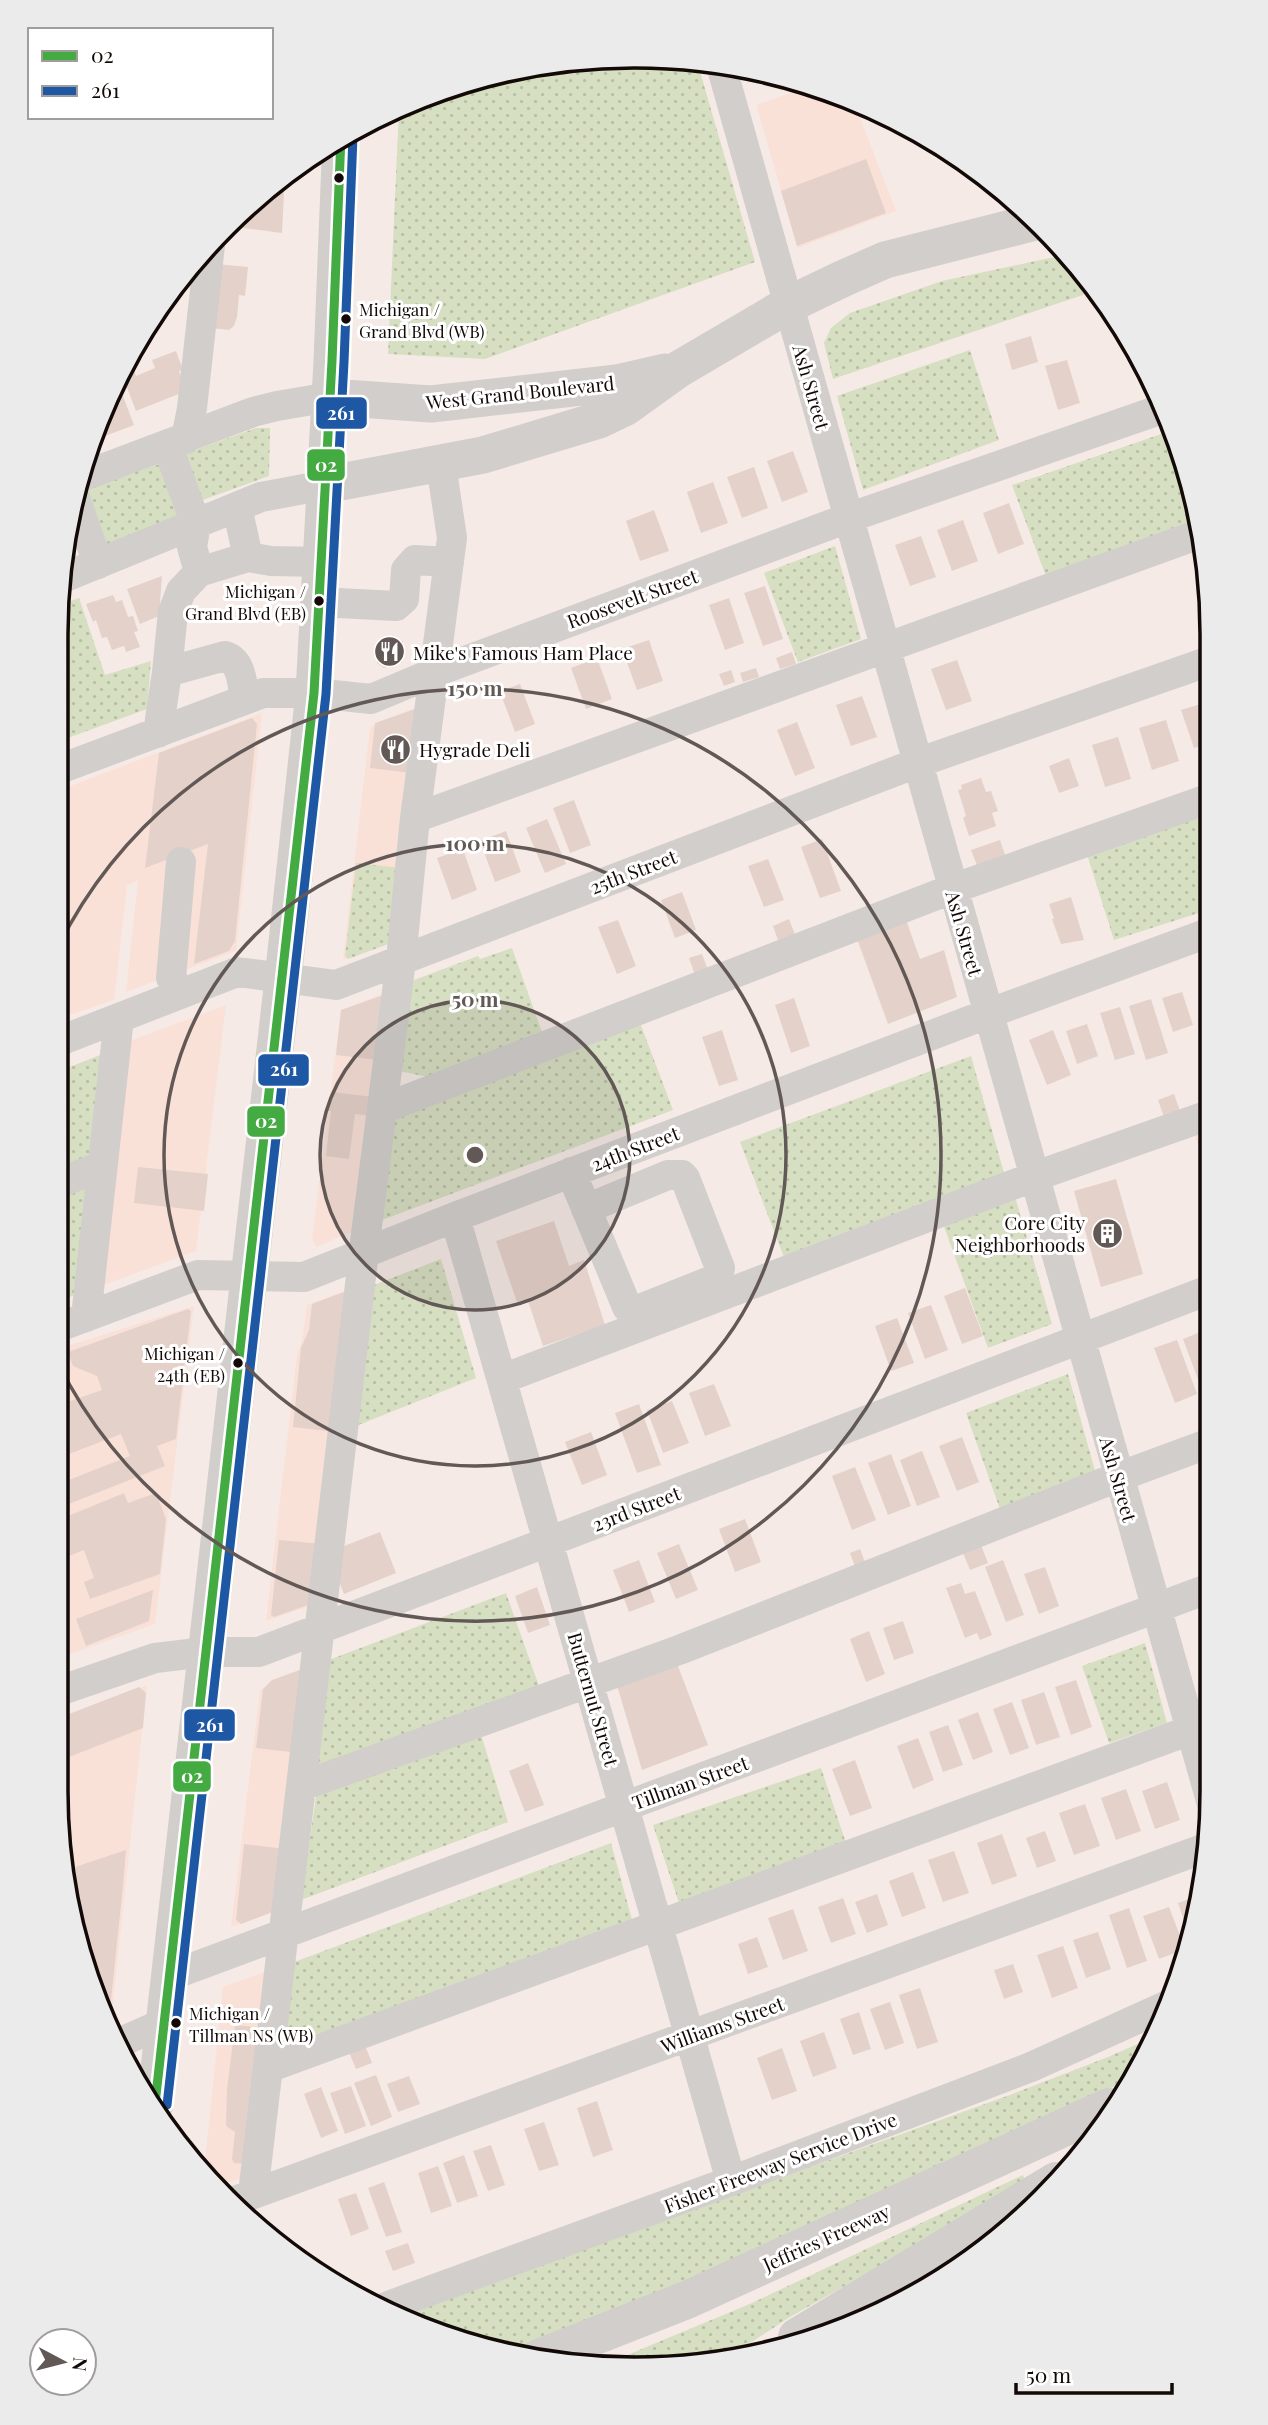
<svg xmlns="http://www.w3.org/2000/svg" width="1268" height="2425" viewBox="0 0 1268 2425" font-family="'Playfair Display',serif">
  <style>
    .built { fill: #fae1d8 }
    .grass { fill: url(#grass-dots) }
    .building { fill: #e4d1ca }
    .lines { fill: none; stroke-linecap: round; stroke-linejoin: round }
    .minor { stroke: #d1cecc; stroke-width: 30 }
    .major { stroke: #d1cecc; stroke-width: 37 }
    .highway { stroke: #d1cecc; stroke-width: 38 }
    .bus-1-casing { stroke: #fff; stroke-width: 14 }
    .bus-2-casing { stroke: #fff; stroke-width: 14 }
    .bus-1 { stroke: #44aa42; stroke-width: 9 }
    .bus-2 { stroke: #1e57a3; stroke-width: 9 }
    .ring { fill: none; stroke: #625855; stroke-width: 3.5 }
    .bus-dot { fill: #130a07; stroke: #fff; stroke-width: 2.5 }
    .labels { text-anchor: middle; dominant-baseline: central; stroke-width: 6; stroke-linejoin: round; paint-order: stroke }
    .bus-label { font-size: 17px; fill: #130a07; stroke: #fff; text-anchor: start }
    .street-label { font-size: 19px; fill: #130a07; stroke: #fff }
    .poi-label { font-size: 19px; fill: #130a07; stroke: #fff; text-anchor: start }
    .rim { fill: none; stroke: #130a07; stroke-width: 3.5 }
    .centre { fill: #625855; stroke: #fff; stroke-width: 3.5 }
    .ring-label { font-size: 21px; text-anchor: middle; font-weight: bold; fill: #625855; stroke: #fff; stroke-width: 6; stroke-linejoin: round; paint-order: stroke }
    .line-badge { stroke: #fff; stroke-width: 2.5 }
    .badge-label { font-size: 19px; text-anchor: middle; font-weight: bold; fill: #fff }
  </style>
  <defs>
    <pattern id="grass-dots" width="8" height="8" patternUnits="userSpaceOnUse" patternTransform="scale(1.75)"><rect width="8" height="8" fill="#d6dfc1"/><path d="M2 2h.1M6 6h.1" fill="none" stroke="#b7bea4" stroke-width="1.8" stroke-linecap="round"/></pattern>
  </defs>
  <rect width="100%" height="100%" fill="#f6eae6"/>
  <path class="built" d="M810,86L854,102L896,211L798,248L756,105Z
    M420,706L393,942L343,960L370,727Z
    M262,713L236,951L126,992L138,880L127,886L114,1000L64,1017L57,999V791Z
    M387,992L356,1230L316,1247L312,1239L341,1010Z
    M226,1005L196,1251L96,1288L124,1043Z
    M1209,1122V1178L1192,1128Z
    M352,1288L316,1604L266,1621L297,1355L302,1341L307,1305Z
    M194,1306L155,1624L56,1659V1388L61,1348Z
    M310,1666L281,1910L231,1927L260,1690Z
    M147,1685L111,2023L87,1977L56,1791V1722Z
    M270,1970L248,2176L221,2185L204,2170L223,1987Z"/>
  <path class="grass" d="M672,57L697,61L755,262L485,359L388,354L399,109L449,87L559,61Z
    M1064,255L1095,291L833,379L824,343L831,328L850,313L942,281Z
    M970,350L999,440L863,490L837,396Z
    M256,428H270L269,476L200,501L184,454Z
    M1173,430L1198,525L1047,579L1012,485Z
    M155,464L159,465L179,518L103,550L85,488Z
    M835,546L861,639L798,662L764,573Z
    M79,598L105,675L151,661L147,709L57,742V606Z
    M1208,808V910L1114,940L1085,848Z
    M356,863L401,868L391,943L348,959L345,956Z
    M512,948L543,1035L433,1078L399,1071L406,983L478,956L480,959Z
    M639,1020L673,1110L377,1222L389,1115Z
    M105,1053L89,1157L57,1170V1072Z
    M971,1056L1006,1180L785,1260L740,1142Z
    M89,1182L77,1294L57,1302V1195Z
    M1014,1193L1052,1324L988,1348L942,1221Z
    M441,1259L476,1378L351,1428L366,1288Z
    M1068,1374L1097,1478L1001,1512L966,1413Z
    M506,1593L540,1689L313,1774L326,1661Z
    M1145,1643L1167,1723L1109,1743L1082,1666Z
    M480,1731L508,1822L301,1900L317,1790Z
    M821,1768L847,1846L679,1903L653,1825Z
    M611,1843L634,1927L276,2059L289,1964Z
    M1156,2036L1152,2047L1128,2080L801,2230L582,2327L510,2354L485,2349L405,2313L1007,2096L1108,2057Z
    M1023,2175L1026,2183L790,2317L724,2360L709,2364L596,2368L752,2303Z"/>
  <path class="building" d="M866,159L886,213L797,246L781,191Z
    M266,190L284,192L282,233L228,226L253,199Z
    M217,264L248,267L245,296L239,295L237,317L234,326L229,330L211,328Z
    M1031,336L1038,362L1012,370L1005,344Z
    M176,351L183,370L179,371L186,391L136,411L121,372L133,367L136,376L155,368L152,360Z
    M1067,360L1080,403L1058,410L1045,366Z
    M116,378L134,425L92,441L109,395Z
    M793,451L808,492L782,502L767,461Z
    M754,467L768,508L742,518L727,477Z
    M713,482L728,523L701,533L687,492Z
    M1009,503L1024,544L998,554L983,513Z
    M654,510L669,551L640,561L626,521Z
    M963,520L978,561L952,571L937,530Z
    M921,536L936,577L910,586L895,545Z
    M162,576L159,616L140,624L127,589Z
    M765,586L783,639L763,646L744,593Z
    M113,595L116,602L122,600L128,617L133,616L138,631L134,632L140,647L126,652L124,646L112,650L107,637L102,638L96,620L93,622L86,604Z
    M729,598L744,643L725,650L709,605Z
    M379,640L403,641L402,662L384,668L377,663Z
    M649,640L663,681L637,690L622,649Z
    M792,652L796,664L780,669L776,658Z
    M597,658L612,699L586,709L571,668Z
    M957,660L972,701L946,710L931,669Z
    M756,668L759,677L743,682L740,673Z
    M731,670L735,682L724,686L719,674Z
    M520,684L535,724L515,732L500,692Z
    M862,696L877,737L851,746L836,705Z
    M1207,702L1208,744L1194,748L1181,710Z
    M415,709L412,773L370,768L375,723Z
    M252,718L257,724L235,941L229,951L194,964L208,844L145,868L159,753Z
    M1166,720L1179,761L1152,770L1139,728Z
    M797,722L815,768L795,776L777,730Z
    M1118,737L1131,779L1105,787L1092,745Z
    M1069,758L1079,786L1059,793L1049,766Z
    M981,778L986,792L991,791L998,811L992,813L996,826L969,836L963,818L966,816L958,790L962,789L961,785Z
    M574,800L591,845L570,853L553,808Z
    M547,819L566,864L545,873L526,828Z
    M506,831L521,872L495,882L480,841Z
    M822,839L841,891L820,898L801,847Z
    M1000,840L1006,858L978,868L971,850Z
    M463,849L477,890L452,900L437,858Z
    M768,859L784,900L764,907L748,866Z
    M682,892L696,930L675,938L661,900Z
    M1071,897L1084,940L1061,944L1052,919H1054L1049,904Z
    M905,917L920,959L944,950L957,997L888,1024L856,936Z
    M789,919L796,937L779,943L773,926Z
    M618,920L636,966L617,974L598,927Z
    M702,954L708,970L695,975L689,958Z
    M1182,992L1193,1025L1173,1032L1162,998Z
    M381,996H386L378,1060L336,1055L341,1010Z
    M794,998L810,1046L791,1053L775,1005Z
    M1151,999L1168,1053L1146,1060L1129,1006Z
    M1120,1007L1135,1054L1115,1060L1100,1013Z
    M1087,1024L1098,1056L1077,1064L1066,1031Z
    M722,1030L738,1080L719,1086L702,1037Z
    M1053,1030L1071,1075L1047,1085L1029,1040Z
    M331,1092L374,1097L372,1116L355,1114L349,1159L326,1156L331,1111H328Z
    M1174,1094L1180,1111L1164,1117L1158,1100Z
    M138,1167L208,1174L204,1211L134,1203Z
    M1116,1179L1143,1274L1101,1287L1074,1191Z
    M554,1221L569,1266L584,1260L605,1325L543,1346L528,1301L518,1305L496,1241Z
    M965,1288L983,1336L962,1344L944,1296Z
    M352,1289L336,1432L293,1427L301,1348L309,1330L312,1304Z
    M931,1305L948,1350L925,1359L908,1313Z
    M188,1309L191,1311L176,1439L157,1446L165,1466L56,1509V1485L130,1456L121,1434L56,1459V1406L102,1390L97,1376L73,1366L68,1352Z
    M897,1318L914,1363L891,1371L875,1326Z
    M1206,1330L1209,1340V1378L1199,1382L1183,1339Z
    M1177,1340L1197,1394L1175,1403L1154,1348Z
    M714,1384L731,1426L705,1436L689,1393Z
    M672,1401L689,1443L663,1453L647,1410Z
    M639,1404L661,1465L637,1473L615,1413Z
    M591,1432L607,1475L582,1485L565,1442Z
    M962,1437L979,1482L957,1491L939,1446Z
    M922,1451L940,1497L917,1506L900,1460Z
    M891,1454L911,1506L888,1515L868,1463Z
    M855,1467L876,1520L852,1530L832,1476Z
    M124,1493L128,1503L156,1493L166,1519L160,1574L90,1599L84,1582L94,1578L84,1550L56,1561V1521Z
    M745,1519L761,1562L735,1572L719,1529Z
    M380,1532L396,1573L344,1594L335,1571L342,1569L337,1558L339,1548Z
    M279,1540L323,1544L316,1602L274,1617L271,1615Z
    M679,1544L698,1590L676,1599L657,1553Z
    M981,1545L988,1563L970,1570L963,1553Z
    M860,1549L867,1568L857,1572L850,1553Z
    M639,1560L655,1602L629,1612L613,1570Z
    M1003,1560L1024,1615L1006,1622L985,1567Z
    M1045,1567L1059,1606L1039,1614L1024,1574Z
    M961,1583L965,1594L975,1591L992,1635L980,1640L977,1633L965,1638L946,1588Z
    M537,1587L550,1625L528,1633L515,1596Z
    M153,1590L149,1621L86,1646L76,1619Z
    M903,1621L914,1653L894,1660L883,1628Z
    M869,1631L885,1674L866,1682L850,1639Z
    M676,1661L708,1745L642,1770L616,1682Z
    M308,1667L299,1753L256,1748L263,1689L272,1680Z
    M1076,1680L1092,1727L1071,1735L1055,1687Z
    M139,1687L146,1693L143,1728L64,1759L56,1740V1719Z
    M1044,1692L1060,1737L1036,1745L1021,1700Z
    M1012,1702L1029,1748L1010,1755L993,1709Z
    M978,1712L993,1752L973,1760L958,1720Z
    M948,1725L963,1765L943,1772L929,1732Z
    M918,1738L934,1780L913,1789L897,1746Z
    M855,1760L872,1808L850,1816L832,1769Z
    M528,1763L544,1805L525,1812L509,1771Z
    M1167,1782L1180,1820L1155,1829L1142,1791Z
    M1126,1789L1141,1831L1116,1840L1101,1798Z
    M1085,1804L1100,1846L1074,1855L1059,1813Z
    M1045,1831L1056,1861L1037,1868L1026,1838Z
    M1002,1834L1017,1876L992,1885L977,1843Z
    M244,1844L286,1849L280,1909L241,1924L236,1920Z
    M126,1850L123,1886L109,2019L87,1977L69,1869Z
    M954,1851L969,1893L943,1902L928,1860Z
    M913,1872L926,1908L902,1917L889,1881Z
    M877,1894L888,1925L867,1933L855,1902Z
    M1197,1896L1199,1901L1194,1931L1188,1933L1178,1903Z
    M843,1898L856,1934L831,1943L818,1907Z
    M1169,1907L1185,1949L1159,1959L1143,1916Z
    M1129,1908L1147,1961L1127,1968L1109,1915Z
    M793,1909L808,1951L783,1960L768,1918Z
    M1098,1932L1111,1969L1086,1978L1073,1940Z
    M757,1937L768,1967L748,1974L738,1944Z
    M1063,1946L1078,1988L1052,1998L1037,1955Z
    M1013,1964L1023,1992L1004,1999L994,1970Z
    M920,1988L938,2042L917,2049L899,1995Z
    M890,2002L904,2043L885,2050L870,2009Z
    M859,2012L871,2049L853,2055L840,2019Z
    M235,2025L263,2028L248,2164L234,2163L232,2159L235,2132L226,2126L227,2089Z
    M824,2032L837,2068L813,2077L800,2041Z
    M364,2043L372,2063L356,2069L348,2050Z
    M782,2048L797,2091L772,2100L757,2058Z
    M376,2075L392,2117L371,2126L354,2083Z
    M409,2076L420,2104L398,2112L387,2084Z
    M351,2086L366,2126L345,2134L330,2093Z
    M321,2087L338,2131L321,2138L304,2094Z
    M597,2101L613,2150L593,2157L577,2108Z
    M544,2122L559,2165L539,2171L524,2129Z
    M491,2145L505,2185L488,2191L473,2151Z
    M464,2155L478,2196L457,2203L443,2163Z
    M438,2166L452,2206L431,2213L418,2173Z
    M384,2182L402,2232L386,2237L368,2188Z
    M356,2193L369,2229L351,2236L338,2199Z
    M408,2243L415,2263L393,2271L385,2251Z"/>
  <g class="lines">
    <path class="minor" d="M721,65L1211,1801
      M186,439L192,408L210,245
      M78,478L253,412L277,406L330,397
      M74,495L98,564
      M237,507L248,557L271,561L321,562
      M199,572L248,557
      M60,579L261,497L325,485
      M319,602L396,606L404,599L406,570L415,560L449,562
      M167,672L225,656C242,661 242,684 245,699
      M158,733L167,672L173,612L181,591L199,572L192,547L196,524L167,445
      M57,770L263,693H314L371,699L433,673L848,518L1165,408
      M415,818L1200,534
      M181,862L171,978L182,993
      M57,1042L237,972L336,985L917,763L1207,662
      M382,1109L952,889L1208,799
      M571,1172L627,1307L640,1309L718,1278L720,1268L685,1178L682,1175H668L586,1209
      M57,1184L102,1166
      M455,1217L731,2181
      M86,1317L119,1018
      M56,1328L198,1275L304,1277L455,1217L987,1014L1208,933
      M502,1379L1033,1177L1209,1115
      M56,1692L155,1658L206,1652H259L1209,1290
      M302,1786L679,1650L1118,1477L1210,1443
      M170,1976L1210,1588
      M121,2042L164,2023
      M268,2068L1210,1723
      M253,2194L366,1234L401,960L415,818L452,538L441,464
      M237,2200L1208,1847
      M388,2306L731,2181L1031,2067L1168,2005"/>
    <path class="major" d="M330,397L431,404L617,383L665,372
      M325,485L483,455L599,420L626,407L679,369L788,305L842,279L885,260L1035,222
      M155,2104L283,979L314,693L332,361L341,136"/>
    <path class="highway" d="M797,2337L1056,2181
      M539,2358L689,2299L1109,2107"/>
    <defs>
      <path id="bus-1" d="M155,2104L314,693L332,361L341,136"/>
      <path id="bus-2" d="M167,2105L326,694L344,362L353,136"/>
    </defs>
    <use href="#bus-1" class="bus-1-casing"/>
    <use href="#bus-2" class="bus-2-casing"/>
    <use href="#bus-1" class="bus-1"/>
    <use href="#bus-2" class="bus-2"/>
  </g>
  <circle cx="475" cy="1155" r="155" fill="#625855" fill-opacity=".12"/>
  <g class="ring">
    <circle cx="475" cy="1155" r="155"/>
    <circle cx="475" cy="1155" r="311"/>
    <path d="M58 947A466 466 0 1 1 58 1363"/>
  </g>
  <defs>
    <symbol id="restaurant-disc" viewBox="-11 -11 22 22"><circle r="9.5" fill="#625855" stroke="#fff"/><path d="M-5-6h1v4h1v-4h1v4h1v-4h1v5L-1.5 .5V6h-2V.5L-5-1ZM5-6V6H3V1.5H1.5Q1.5-4 5-6Z" fill="#fff"/></symbol>
    <symbol id="building-disc" viewBox="-11 -11 22 22"><circle r="9.5" fill="#625855" stroke="#fff"/><path d="M-4-6H4V6H1V3H-1V6H-4ZM-2.5-4.3h1.7v1.8h-1.7ZM.8-4.3h1.7v1.8H.8ZM-2.5-1h1.7V.8h-1.7ZM.8-1h1.7V.8H.8Z" fill="#fff"/></symbol>
  </defs>
  <g fill-rule="evenodd">
    <use href="#restaurant-disc" x="372" y="634" width="35" height="35"/>
    <use href="#restaurant-disc" x="378" y="732" width="35" height="35"/>
    <use href="#building-disc" x="1090" y="1216" width="35" height="35"/>
  </g>
  <g class="bus-dot">
    <circle cx="339" cy="178" r="6"/>
    <circle cx="346" cy="319" r="6"/>
    <circle cx="319" cy="601" r="6"/>
    <circle cx="238" cy="1363" r="6"/>
    <circle cx="176" cy="2023" r="6"/>
  </g>
  <g class="labels">
    <g class="bus-label">
      <text x="359" y="309">Michigan /<tspan x="359" dy="22">Grand Blvd (WB)</tspan></text>
      <text x="306" y="591" text-anchor="end">Michigan /<tspan x="306" dy="22">Grand Blvd (EB)</tspan></text>
      <text x="225" y="1353" text-anchor="end">Michigan /<tspan x="225" dy="22">24th (EB)</tspan></text>
      <text x="189" y="2013">Michigan /<tspan x="189" dy="22">Tillman NS (WB)</tspan></text>
    </g>
    <g class="street-label">
      <text transform="translate(812 387) rotate(74)">Ash Street</text>
      <text transform="translate(520 392) rotate(-6)">West Grand Boulevard</text>
      <text transform="translate(632 598) rotate(-20)">Roosevelt Street</text>
      <text transform="translate(633 871) rotate(-21)">25th Street</text>
      <text transform="translate(965 933) rotate(74)">Ash Street</text>
      <text transform="translate(635 1148) rotate(-21)">24th Street</text>
      <text transform="translate(1119 1479) rotate(74)">Ash Street</text>
      <text transform="translate(636 1508) rotate(-21)">23rd Street</text>
      <text transform="translate(594 1699) rotate(74)">Butternut Street</text>
      <text transform="translate(690 1782) rotate(-20)">Tillman Street</text>
      <text transform="translate(722 2024) rotate(-20)">Williams Street</text>
      <text transform="translate(780 2162) rotate(-21)">Fisher Freeway Service Drive</text>
      <text transform="translate(826 2237) rotate(-24)">Jeffries Freeway</text>
    </g>
    <g class="poi-label">
      <text x="413" y="652">Mike's Famous Ham Place</text>
      <text x="419" y="749">Hygrade Deli</text>
      <text x="1085" y="1222" text-anchor="end">Core City<tspan x="1085" dy="22">Neighborhoods</tspan></text>
    </g>
  </g>
  <path d="M0 0H1268V2425H0ZM634 68H634A566 566 0 0 1 1200 634V1791A566 566 0 0 1 634 2357H634A566 566 0 0 1 68 1791V634A566 566 0 0 1 634 68Z" fill="#ecebeb" fill-rule="evenodd"/>
  <path class="rim" d="M634 68H634A566 566 0 0 1 1200 634V1791A566 566 0 0 1 634 2357H634A566 566 0 0 1 68 1791V634A566 566 0 0 1 634 68Z"/>
  <circle cx="475" cy="1155" r="10" class="centre"/>
  <g class="ring-label">
    <text x="475" y="696">150 m</text>
    <text x="475" y="851">100 m</text>
    <text x="475" y="1007">50 m</text>
  </g>
  <g class="line-badge">
    <rect x="315" y="396" width="53" height="34" rx="7" fill="#1e57a3"/>
    <rect x="306" y="448" width="40" height="34" rx="7" fill="#44aa42"/>
    <rect x="257" y="1053" width="53" height="34" rx="7" fill="#1e57a3"/>
    <rect x="246" y="1105" width="40" height="33" rx="7" fill="#44aa42"/>
    <rect x="183" y="1708" width="53" height="34" rx="7" fill="#1e57a3"/>
    <rect x="172" y="1760" width="40" height="33" rx="7" fill="#44aa42"/>
  </g>
  <g class="badge-label">
    <text x="341" y="420">261</text>
    <text x="326" y="472">02</text>
    <text x="284" y="1076">261</text>
    <text x="266" y="1128">02</text>
    <text x="210" y="1732">261</text>
    <text x="192" y="1783">02</text>
  </g>
  <rect x="28" y="28" width="245" height="91" fill="#ffffff" stroke="#a19d9c" stroke-width="2"/>
  <rect x="42" y="51" width="35" height="10" fill="#44aa42" stroke="#a19d9c" stroke-width="2"/>
  <text x="91" y="63" font-size="21" fill="#130a07">02</text>
  <rect x="42" y="86" width="35" height="10" fill="#1e57a3" stroke="#a19d9c" stroke-width="2"/>
  <text x="91" y="98" font-size="21" fill="#130a07">261</text>
  <g transform="translate(63 2362) rotate(97)"><circle r="33" fill="#ffffff" stroke="#a19d9c" stroke-width="2"/>
  <path d="M0-5L12 26L0 18L-12 26Z" fill="#625855"/>
  <text y="-10" font-size="19" font-weight="bold" text-anchor="middle" fill="#130a07">N</text>
  </g>
  <path d="M1016 2383v10h156v-10" fill="none" stroke="#130a07" stroke-width="3.5"/>
  <text x="1026" y="2383" font-size="21" fill="#130a07" stroke="#ffffff" stroke-width="5" paint-order="stroke">50 m</text>
</svg>
